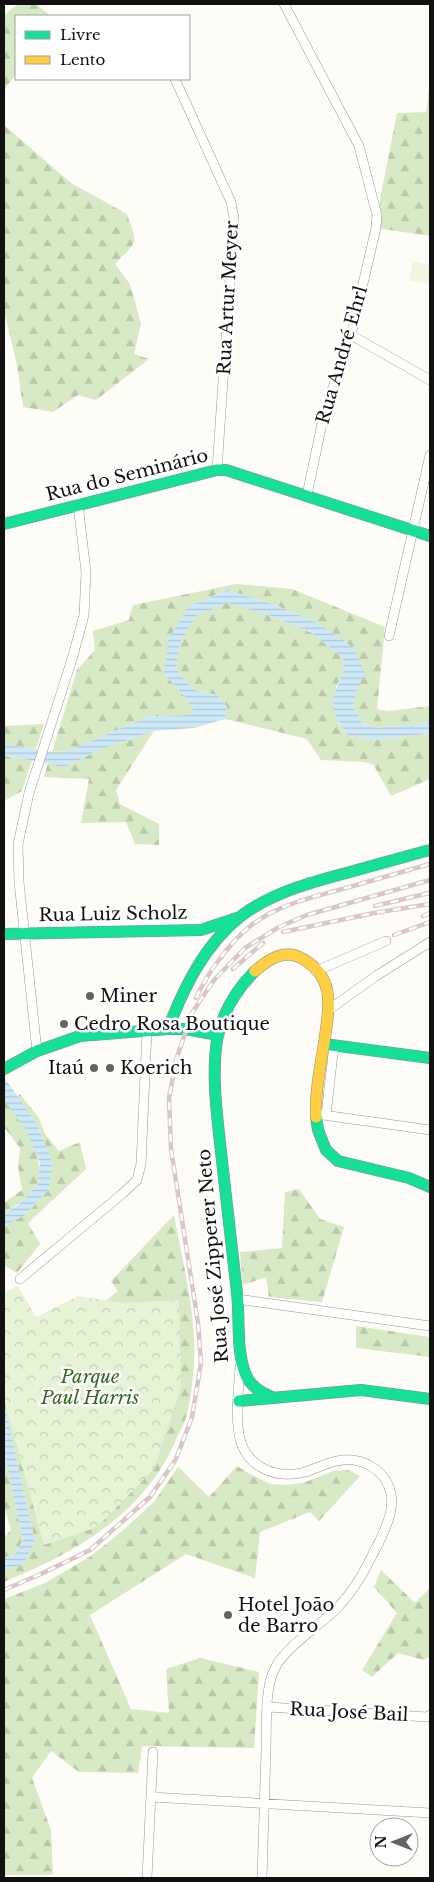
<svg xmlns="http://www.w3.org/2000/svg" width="434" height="1882" viewBox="0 0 434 1882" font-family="'Libre Baskerville',serif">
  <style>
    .forest { fill: url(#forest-firs) }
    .park { fill: url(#park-crowns) }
    .pitch { fill: #f0f6e1 }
    .water { fill: url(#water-rules) }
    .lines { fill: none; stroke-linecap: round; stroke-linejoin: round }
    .street-casing { stroke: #979795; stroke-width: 10 }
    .fast-casing { stroke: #8e8d8b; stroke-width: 12 }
    .slow-casing { stroke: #8e8d8b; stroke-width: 12 }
    .street { stroke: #fffffe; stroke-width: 9 }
    .fast { stroke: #16e098; stroke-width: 11 }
    .slow { stroke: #ffcf43; stroke-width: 11 }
    .rail-casing { stroke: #d9c6c7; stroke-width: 4.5 }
    .rail { stroke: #fff; stroke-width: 2.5; stroke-dasharray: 8; stroke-linecap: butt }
    .poi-dot { fill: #646362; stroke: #fff; stroke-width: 2 }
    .labels { text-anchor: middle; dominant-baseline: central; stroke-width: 5; stroke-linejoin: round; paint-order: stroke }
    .street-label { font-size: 18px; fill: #111; stroke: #fff }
    .poi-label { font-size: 18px; fill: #111; stroke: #fff; text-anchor: start }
    .park-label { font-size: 18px; font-style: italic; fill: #2f6b1f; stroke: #fff }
  </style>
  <defs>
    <pattern id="forest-firs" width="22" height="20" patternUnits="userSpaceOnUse" patternTransform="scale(1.25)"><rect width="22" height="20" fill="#d8eac5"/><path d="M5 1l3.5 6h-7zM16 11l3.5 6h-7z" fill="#b8c8a8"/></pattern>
    <pattern id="park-crowns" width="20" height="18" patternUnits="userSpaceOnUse" patternTransform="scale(1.25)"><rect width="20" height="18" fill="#e7f3d7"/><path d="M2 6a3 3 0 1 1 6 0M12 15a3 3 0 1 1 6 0" fill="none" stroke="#c5cfb8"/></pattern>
    <pattern id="water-rules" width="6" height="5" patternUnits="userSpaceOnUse" patternTransform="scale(1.25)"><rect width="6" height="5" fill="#cde8f7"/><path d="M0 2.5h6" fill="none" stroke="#afc6d3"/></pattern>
  </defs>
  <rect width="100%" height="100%" fill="#fdfcf7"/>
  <path class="forest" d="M18,4H36L51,16H16V74L4,90V15Z
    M430,83V236L376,228L377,215L397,113L426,112Z
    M4,125L71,183L127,214C138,247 138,239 115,264L130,284L141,324L134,354L149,359L96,400L78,395L53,412L23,407L17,365L4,311Z
    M236,584L292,589L385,627L377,709L388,711L430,706V722L379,728L362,723L353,706L357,690L364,673L318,623L273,604L227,590L189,606L164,673L185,697L194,712L188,715L147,717L68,751L52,752L77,670L95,650L93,631L129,620L133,605Z
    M228,602L269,615L312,633L343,658L345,671L336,687L338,722L348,736L378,740L430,733V779L391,796L373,764L363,762L321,760L307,739L225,719L227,707L217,695L194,690L176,669L180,642L197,615Z
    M44,724L36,749L4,744V726Z
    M154,731L116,790L120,804L159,824V845L135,844L126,822L81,823L89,779L44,777L48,763L64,767L99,750Z
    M4,756L32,760L22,791L4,801Z
    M20,1094L39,1118L45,1134L59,1151L80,1142L86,1169L28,1223L40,1244L17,1273L4,1265V1226L26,1214L49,1189L52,1161L37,1124L17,1097Z
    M4,1100C21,1118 46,1157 38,1183C34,1194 14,1207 4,1213V1203L22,1190L18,1167L20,1148L4,1127Z
    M299,1189L320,1219L344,1227L322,1302L269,1297L266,1277L243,1285L240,1252L282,1248L285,1192Z
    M174,1215C182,1259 197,1317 194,1361C193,1378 191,1398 187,1414C185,1423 179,1433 175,1442C143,1515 74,1553 4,1582V1571L23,1564L35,1542L4,1403V1313L33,1358L118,1291L111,1281Z
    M356,1326L430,1337V1357L356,1348Z
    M4,1452L23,1540L15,1554L4,1558V1537L11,1530L4,1506Z
    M237,1466L248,1473L270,1484L286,1485L303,1483L333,1471L348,1470L360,1476L319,1521L310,1512L260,1532L255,1578L186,1554L90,1615L131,1709L169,1713L166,1669L200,1658L259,1672L254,1748L142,1746L138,1773L79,1772L51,1751L32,1778L51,1830L53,1875H4V1599L45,1583L91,1556L120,1533L154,1502L178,1467L209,1497Z
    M381,1570L415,1603L430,1588V1657L423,1660L398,1653L372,1677L362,1670L397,1613L374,1587Z"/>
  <path class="park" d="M18,1286L36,1317L78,1296L125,1303L179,1300L181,1387L154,1469L97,1527L44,1545L4,1400V1293Z"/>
  <path class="pitch" d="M413,261L430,265V284L409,280Z"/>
  <path class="water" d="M227,590L273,604L318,623L354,648L365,673L357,690L353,706L362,723L379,728L430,722V733L378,740L348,736C336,719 327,705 338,685C343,673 345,672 343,658L312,633L269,615L228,603L197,615L180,642L176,669L194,690L217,695L227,707L225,719L194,728L154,731L99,750L64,767L9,756H4V744L52,752L68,751L147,717L188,715L194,712L185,697L164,673L169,638L189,606Z
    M4,1077L37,1124L52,1161L49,1189L25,1215L4,1226V1213L18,1205L38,1184L40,1163L26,1130L4,1100Z
    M4,1403L35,1542L23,1564L4,1571V1558L15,1554L23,1540L4,1452Z"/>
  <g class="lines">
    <defs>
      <path id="street" d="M284,4L359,146L377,215L376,228L351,335L324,414L307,495
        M175,79L231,202L234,218L217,470
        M351,335L430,380
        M389,636L430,455
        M316,971L386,941
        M330,1009L376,976L430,942
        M37,1051L19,882L18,844L29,793L73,656L84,615L86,572L78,504
        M316,1114L430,1130
        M326,1115L334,1045
        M20,1279L122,1194L137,1180L141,1164L147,1030
        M237,1299L430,1326
        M240,1366C239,1388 235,1412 239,1434C244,1466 275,1480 305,1472C315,1469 326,1463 337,1461C361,1456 386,1469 391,1494C394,1509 387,1525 381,1538C369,1562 357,1588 337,1608C319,1626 286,1647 275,1668C264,1689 267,1726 266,1750C265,1793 263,1836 262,1878
        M268,1707L427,1717L430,1715
        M151,1797L430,1813
        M147,1878L153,1752"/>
      <path id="fast" d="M4,524L217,470H226L430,536
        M4,934L201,930L237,918
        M255,971C236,990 222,1013 217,1040C211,1080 218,1121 222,1161C227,1205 232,1249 237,1293C240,1320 236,1347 245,1373C250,1386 260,1392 272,1397
        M168,1029C184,987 205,944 241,916C273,892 312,882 350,872C376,865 403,857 430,850
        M324,1044L430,1058
        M4,1069L37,1051L80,1036L168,1029H185L218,1035
        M316,1117L318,1130L326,1150L338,1161L409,1178L430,1187
        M239,1401L361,1390L430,1399"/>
      <path id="slow" d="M255,971C269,959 285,948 303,959C338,979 328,1012 324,1044C320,1068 315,1093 316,1117"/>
    </defs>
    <use href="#street" class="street-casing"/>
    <use href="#fast" class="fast-casing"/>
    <use href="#slow" class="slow-casing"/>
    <use href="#street" class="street"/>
    <use href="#fast" class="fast"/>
    <use href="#slow" class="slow"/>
    <defs>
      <path id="rail" d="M375,906L429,893
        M423,916L430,913
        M283,932L374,913L430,904
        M394,935L430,922
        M233,969L263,943
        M196,998C207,974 227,946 248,928C275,905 313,897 346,888C374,880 402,872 430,864
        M4,1590L43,1573L90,1550L150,1497L176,1459L192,1417L201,1363L198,1323L171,1149L169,1098L176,1060L192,1013L214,980L245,948L279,927L307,915L430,880"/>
    </defs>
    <use href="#rail" class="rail-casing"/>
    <use href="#rail" class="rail"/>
  </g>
  <g class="poi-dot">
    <circle cx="90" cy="996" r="5"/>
    <circle cx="64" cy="1024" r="5"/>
    <circle cx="94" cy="1068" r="5"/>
    <circle cx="110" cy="1068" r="5"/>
    <circle cx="228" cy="1615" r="5"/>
  </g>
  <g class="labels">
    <g class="street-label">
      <text transform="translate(228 298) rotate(-87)">Rua Artur Meyer</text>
      <text transform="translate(342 355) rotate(-74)">Rua André Ehrl</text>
      <text transform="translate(127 475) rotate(-14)">Rua do Seminário</text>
      <text transform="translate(113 914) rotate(-1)">Rua Luiz Scholz</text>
      <text transform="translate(213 1256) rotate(-95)">Rua José Zipperer Neto</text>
      <text transform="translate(349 1712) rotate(3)">Rua José Bail</text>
    </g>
    <g class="poi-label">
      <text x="100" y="996">Miner</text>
      <text x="74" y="1024">Cedro Rosa Boutique</text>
      <text x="84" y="1068" text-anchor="end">Itaú</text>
      <text x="120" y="1068">Koerich</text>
      <text x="238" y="1605">Hotel João<tspan x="238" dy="21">de Barro</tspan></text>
    </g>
    <g class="park-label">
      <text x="90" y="1377">Parque<tspan x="90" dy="21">Paul Harris</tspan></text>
    </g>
  </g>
  <rect width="434" height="1882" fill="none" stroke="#111111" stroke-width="10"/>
  <rect x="15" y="15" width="175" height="65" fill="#ffffff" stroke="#a0a0a0"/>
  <rect x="25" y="31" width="25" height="8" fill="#16e098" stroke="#a0a0a0"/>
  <text x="60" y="40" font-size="15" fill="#111111">Livre</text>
  <rect x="25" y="56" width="25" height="8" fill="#ffcf43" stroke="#a0a0a0"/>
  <text x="60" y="65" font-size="15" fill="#111111">Lento</text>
  <g transform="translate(394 1842) rotate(270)"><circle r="24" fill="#ffffff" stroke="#a0a0a0"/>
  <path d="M0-4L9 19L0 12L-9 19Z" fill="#646362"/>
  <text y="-8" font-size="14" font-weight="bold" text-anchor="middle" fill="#111111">N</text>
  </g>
</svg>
